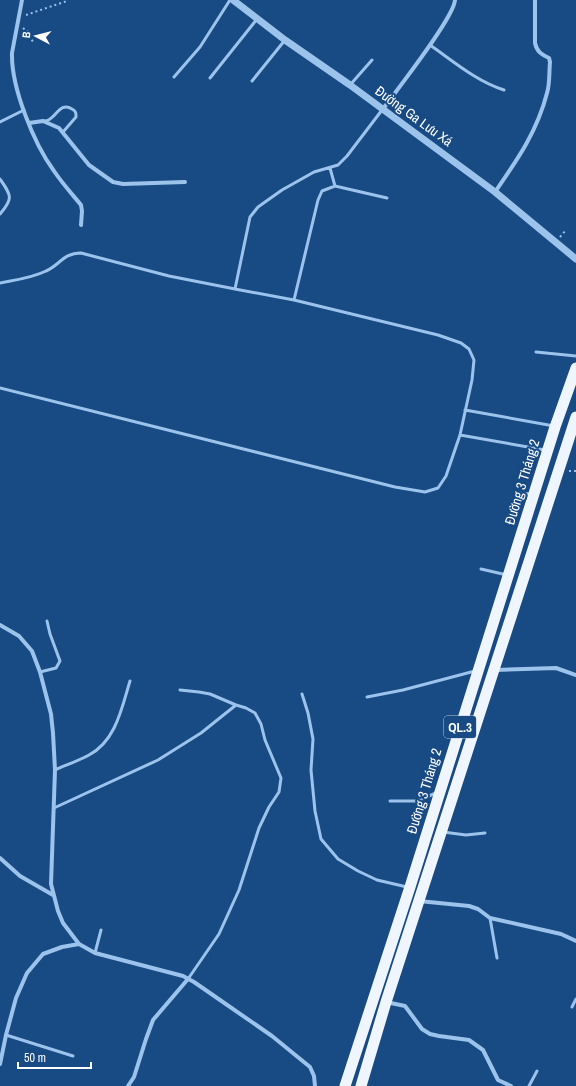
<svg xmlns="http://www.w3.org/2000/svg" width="576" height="1086" viewBox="0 0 576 1086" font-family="'Archivo Narrow',sans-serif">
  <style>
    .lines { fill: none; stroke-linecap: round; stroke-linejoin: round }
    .path { stroke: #9cc3ec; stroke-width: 2; stroke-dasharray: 2 3; stroke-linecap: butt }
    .service { stroke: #9cc3ec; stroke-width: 3 }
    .minor { stroke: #9cc3ec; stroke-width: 4 }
    .tertiary { stroke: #9cc3ec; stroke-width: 7 }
    .trunk { stroke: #f0f6ff; stroke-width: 11 }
    .labels { text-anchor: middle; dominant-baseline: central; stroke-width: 4; stroke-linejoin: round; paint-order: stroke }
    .shield { fill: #184a84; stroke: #bac9da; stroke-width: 1 }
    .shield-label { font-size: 13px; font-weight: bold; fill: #fff }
    .street-label { font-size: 14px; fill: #fff; stroke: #184a84 }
  </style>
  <rect width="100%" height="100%" fill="#184a84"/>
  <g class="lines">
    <path class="path" d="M26,15L67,1
      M23,28L28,32L34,44
      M560,237L566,230
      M569,471H576"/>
    <path class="service" d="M430,45C453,61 476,81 504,90
      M174,77L200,47L230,0
      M210,78L257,19
      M252,81L285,40
      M350,85L372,60
      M43,121C45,121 49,120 50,119C57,115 61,102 72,109C76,111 76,113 76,117L63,132
      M0,122L24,110
      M330,168L335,186
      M0,179C11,195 14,198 0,214
      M0,283C15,280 32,278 46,271C60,265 63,253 81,253L169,276L235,289
      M294,300L318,200L322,191L335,186L387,198
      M536,352L576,356
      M0,388L395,487L425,492L438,488L446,476L460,435L472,380L474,360L469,349L461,343L438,335L294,300L235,289L250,217L258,207L282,190L314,172L338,165L347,156L382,110
      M465,410L554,426
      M460,435L545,450
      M516,493L531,494
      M481,569L507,575
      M40,672L56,668L60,661L50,634L47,621
      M180,690L199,692L210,694L236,705L246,708L255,713L261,724L265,740L281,778L279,792L269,807L259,828L239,890L219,934L188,979
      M302,694L308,713L313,739L311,770L315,811L321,839L338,859L358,871L377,880L407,887
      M367,697L403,690L475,671
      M55,770C66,765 78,761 89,755C116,741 122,707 130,681
      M390,801H417L436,793
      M54,808L158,760L201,733L236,705
      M443,832L466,835L485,833
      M490,918L497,958
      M95,953L101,930
      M572,1007L576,999
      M6,1035L73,1056
      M529,1086L537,1071"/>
    <path class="minor" d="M22,0L12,53C11,87 34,144 54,171C62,183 72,194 81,205L82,211L81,225
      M383,109C396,91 454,18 455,0
      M29,123L43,121L59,128L89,165L113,182L123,184L185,182
      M495,192C517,160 537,132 547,93C550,84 549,72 550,62L549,58C541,54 537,52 535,43V0
      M0,625L19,636L32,651L40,672L51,714L53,733L55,770L51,884L58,911L63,923L79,944L95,953L183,976L194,982L272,1036L310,1067L314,1076L315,1086
      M496,670L556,668L576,675
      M0,858L20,876L53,895
      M419,901L469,906L478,909L490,918L561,934L576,941
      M386,1002L405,1006L422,1029L430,1034L439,1036L469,1040L483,1050L498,1080L511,1086
      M0,1064L6,1035L16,998L27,973L43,954L62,947L79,944
      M128,1086L134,1077L146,1039L153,1020L188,979"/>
    <path class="tertiary" d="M233,0L285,40L350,85L495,192L576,259"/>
    <path class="trunk" d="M345,1086L410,887L555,427L576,368
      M361,1086L386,1002L576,417"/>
  </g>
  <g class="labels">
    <rect class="shield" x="444" y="716" width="32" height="22" rx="3"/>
    <g class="shield-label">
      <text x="460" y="727">QL.3</text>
    </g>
    <g class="street-label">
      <text transform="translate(414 116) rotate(36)">Đường Ga Lưu Xá</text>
      <text transform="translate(522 482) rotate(-73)">Đường 3 Tháng 2</text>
      <text transform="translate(424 791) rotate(-73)">Đường 3 Tháng 2</text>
    </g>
  </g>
  <g transform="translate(36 36) rotate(277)" stroke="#184a84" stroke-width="3" paint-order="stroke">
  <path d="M0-3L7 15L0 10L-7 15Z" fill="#ffffff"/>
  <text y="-6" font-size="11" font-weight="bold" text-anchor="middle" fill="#ffffff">B</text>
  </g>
  <path d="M18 1062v6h73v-6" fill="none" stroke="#ffffff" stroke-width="2"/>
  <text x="24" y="1062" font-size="12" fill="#ffffff" stroke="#184a84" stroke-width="3" paint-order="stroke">50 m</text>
</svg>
